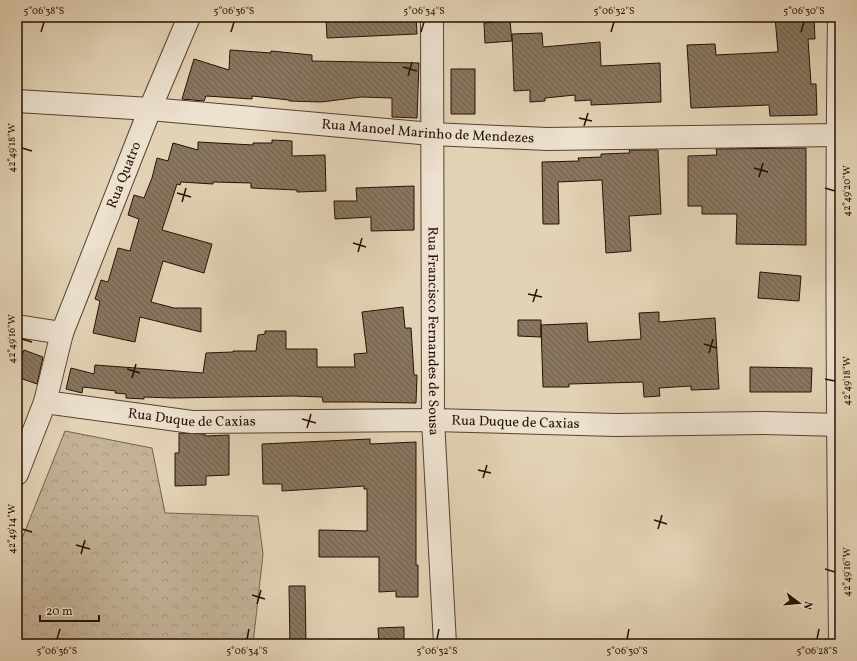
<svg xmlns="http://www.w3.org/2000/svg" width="857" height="661" viewBox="0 0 857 661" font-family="Vollkorn,serif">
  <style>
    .forest { fill: url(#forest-crowns); stroke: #74624e }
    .building { fill: url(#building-back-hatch); stroke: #261103 }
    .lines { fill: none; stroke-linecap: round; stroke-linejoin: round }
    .minor-casing { stroke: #554230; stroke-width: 24 }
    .minor { stroke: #ede2d0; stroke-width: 22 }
    .ticks { fill: none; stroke: #261103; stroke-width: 1.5 }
    .labels { text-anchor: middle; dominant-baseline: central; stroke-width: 3.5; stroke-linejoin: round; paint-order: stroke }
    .street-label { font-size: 14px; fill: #261103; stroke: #ede2d0 }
    .neatline { fill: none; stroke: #261103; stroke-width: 1.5 }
    .ticks-label { font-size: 10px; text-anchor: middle; fill: #261103 }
  </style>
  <defs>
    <pattern id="forest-crowns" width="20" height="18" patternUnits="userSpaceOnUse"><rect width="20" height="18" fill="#c3b298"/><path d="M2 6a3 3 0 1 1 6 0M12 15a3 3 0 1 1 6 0" fill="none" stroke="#a79881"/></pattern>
    <pattern id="building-back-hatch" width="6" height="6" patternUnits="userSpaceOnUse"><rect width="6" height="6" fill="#887660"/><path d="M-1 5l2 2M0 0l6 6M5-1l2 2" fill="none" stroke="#6f5f4d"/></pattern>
  </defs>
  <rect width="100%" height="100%" fill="#e3d3b6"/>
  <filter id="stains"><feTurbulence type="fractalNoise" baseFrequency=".005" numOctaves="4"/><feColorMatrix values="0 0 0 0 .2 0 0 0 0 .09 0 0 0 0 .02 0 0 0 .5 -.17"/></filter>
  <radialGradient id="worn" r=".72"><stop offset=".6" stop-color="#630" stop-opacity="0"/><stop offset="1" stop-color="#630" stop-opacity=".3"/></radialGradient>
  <path class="forest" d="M65,431L152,448L165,513L258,516L263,554L253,644H17V551Z"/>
  <path class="building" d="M326,17H354V19H367L416,17L417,34L327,38Z
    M775,17H814L815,39H808L811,84H816L817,115L770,116L769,105L691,108L687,45L715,44L716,55L778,52Z
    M510,21L512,41L485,43L484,23Z
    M542,33L543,47L600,42L601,66L660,63L661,102L591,105V100L575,101V95L545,98V101L530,102V90L514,91L512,34Z
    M230,50L271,53V51L312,55V61L419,63L417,118L392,117V98L361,97L321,102L289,101V100L252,96V99L206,96L204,101L182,99L194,59L229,70Z
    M451,69H475V114H451Z
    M272,140L292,141V156L325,155L326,191L297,192V190L251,188V183L213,182V184L181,182L180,185L177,184L162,230L212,244L204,273L163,261L151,302L174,308H201V332L140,317L135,342L93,333L100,301L95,299L101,280L108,282L118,248L130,251L139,219L128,215L134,195L144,198L152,178L157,158L168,161L173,143L198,150V142L253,145V143H272Z
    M806,148V245L736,244L737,214H702V206H688V156L717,155L716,149Z
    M629,150H658L661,214L629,216L631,251L606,253L602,180L558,182L559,224H543L542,162L579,161L578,158L601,157V154L630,153Z
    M414,186V230L371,231V217L335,219L334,201H357L356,188Z
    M760,272L801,276L799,301L758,298Z
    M403,307L405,328H411L414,375H417L416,403L365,402H323L322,397L292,396L173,398L144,397V399L126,398V394L115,393L116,391L83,387L82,393L66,389L71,368L94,374L95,365L203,373L206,353L233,352V351H256L258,335L265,334V331H286V349H317V367H355L354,354L367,353L362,312Z
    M659,312V322L715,318L719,389L691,390V386L659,388L660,396L644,397L643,382L569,384V387H543L541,325L587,323L588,342L641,339L639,313Z
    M518,320H541V337L518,336Z
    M24,350L43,357L37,384L17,377V369Z
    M750,367L812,368L811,392H750Z
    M179,433L205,434V436L229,435V475L206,476V485L175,486V453H179Z
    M370,439V444L416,442V565H418V597H396V591L379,592V557H319V530L367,531V489H364V486L282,491V484H263L262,444Z
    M289,586H305L306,644H290Z
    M404,627V644H379L378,628Z"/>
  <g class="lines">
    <defs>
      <g id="minor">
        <path id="s1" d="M432,17L433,420L445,644"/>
        <path d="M839,17C836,226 838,435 840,644"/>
        <path id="s2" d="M17,101L150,109L432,134L547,139L840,135"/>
        <path d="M17,326L62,333"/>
        <path id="s3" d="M45,402L192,422L433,420L616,425L764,423L840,425"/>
        <path id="s4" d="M17,474L45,402L62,333L150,109L189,17"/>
      </g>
    </defs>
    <use href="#minor" class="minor-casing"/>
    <use href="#minor" class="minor"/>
  </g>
  <path class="ticks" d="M41,32L44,22M231,32L234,22M421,32L424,22M611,32L614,22M801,32L804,22M403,67L417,71M408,76L412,62M579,118L592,121M584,126L588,113M22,148L32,151M754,168L768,172M759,177L763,163M825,188L835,191M177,193L191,197M182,202L186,188M353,243L366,247M358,252L362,238M528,294L542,297M533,302L537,289M22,339L32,342M704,344L717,348M709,353L713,339M127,369L140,373M132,378L136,364M825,379L835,381M302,419L316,423M307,428L311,414M478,470L491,473M483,478L487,465M654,520L667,524M22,529L32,532M658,529L662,515M76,545L90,549M81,554L85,540M825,569L835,572M252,595L265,599M257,604L261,590M57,639L60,629M247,639L249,629M437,639L439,629M627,639L629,629M817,639L819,629"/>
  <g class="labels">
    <g class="street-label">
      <text stroke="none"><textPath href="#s2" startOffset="412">Rua Manoel Marinho de Mendezes</textPath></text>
      <text stroke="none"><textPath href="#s4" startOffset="318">Rua Quatro</textPath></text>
      <text stroke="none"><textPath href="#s1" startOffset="314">Rua Francisco Fernandes de Sousa</textPath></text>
      <text stroke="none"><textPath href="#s3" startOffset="148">Rua Duque de Caxias</textPath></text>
      <text stroke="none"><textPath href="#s3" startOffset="472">Rua Duque de Caxias</textPath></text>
    </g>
  </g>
  <rect width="857" height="661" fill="none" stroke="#e3d3b6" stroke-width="44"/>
  <g transform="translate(799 603) rotate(106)" stroke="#ede2d0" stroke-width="3" paint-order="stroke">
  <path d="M0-3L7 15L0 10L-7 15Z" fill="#261103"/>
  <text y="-6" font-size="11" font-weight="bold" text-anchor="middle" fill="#261103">N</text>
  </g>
  <path d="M40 615v6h59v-6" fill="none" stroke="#261103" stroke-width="2"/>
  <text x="46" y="615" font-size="12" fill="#261103" stroke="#ede2d0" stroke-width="3" paint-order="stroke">20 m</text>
  <rect x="22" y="22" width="813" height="617" class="neatline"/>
  <g class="ticks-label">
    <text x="44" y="14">5°06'38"S</text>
    <text x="234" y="14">5°06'36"S</text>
    <text x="424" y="14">5°06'34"S</text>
    <text x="614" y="14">5°06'32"S</text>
    <text x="804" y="14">5°06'30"S</text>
    <text transform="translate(11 148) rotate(-90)" y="4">42°49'18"W</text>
    <text transform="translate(846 191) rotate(-90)" y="4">42°49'20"W</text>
    <text transform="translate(11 339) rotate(-90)" y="4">42°49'16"W</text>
    <text transform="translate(846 381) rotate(-90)" y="4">42°49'18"W</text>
    <text transform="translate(11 529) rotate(-90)" y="4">42°49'14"W</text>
    <text transform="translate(846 572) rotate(-90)" y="4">42°49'16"W</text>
    <text x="57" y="654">5°06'36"S</text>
    <text x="247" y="654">5°06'34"S</text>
    <text x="437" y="654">5°06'32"S</text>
    <text x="627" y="654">5°06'30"S</text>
    <text x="817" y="654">5°06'28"S</text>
  </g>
  <rect width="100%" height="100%" filter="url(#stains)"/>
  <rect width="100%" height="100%" fill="url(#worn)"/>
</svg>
